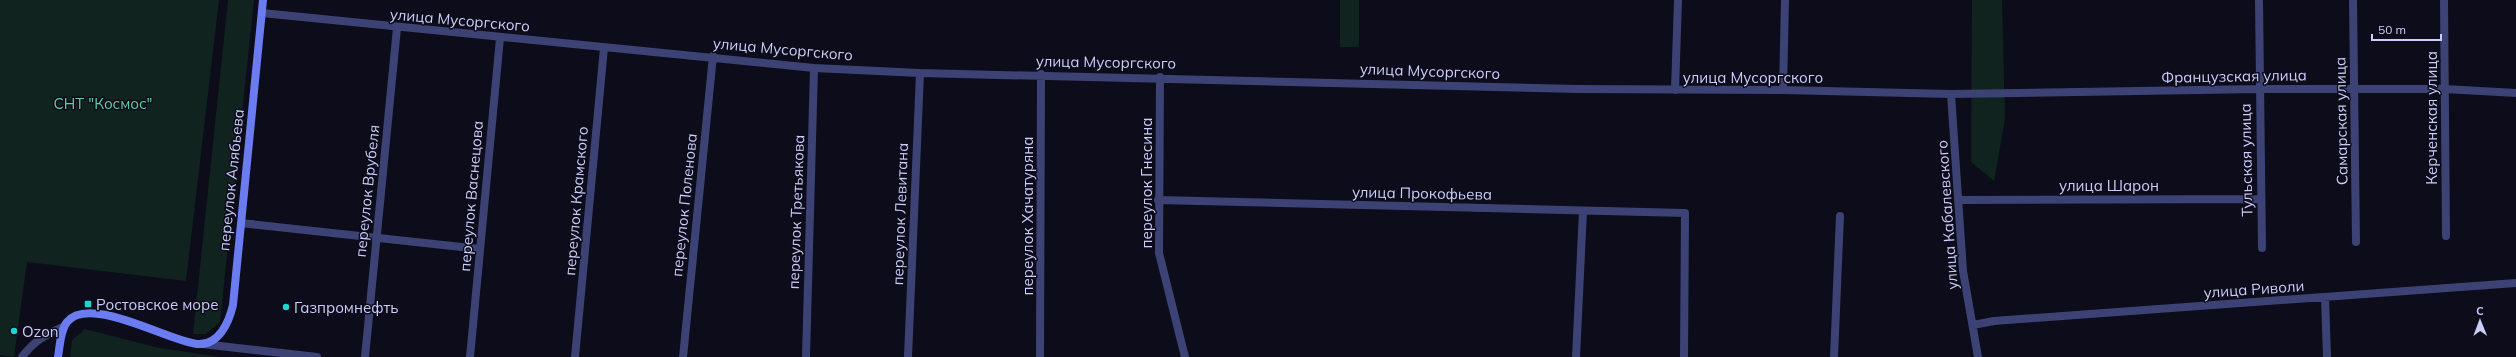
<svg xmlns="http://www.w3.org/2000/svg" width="2516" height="357" viewBox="0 0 2516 357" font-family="Mulish,sans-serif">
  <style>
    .green { fill: #10231f }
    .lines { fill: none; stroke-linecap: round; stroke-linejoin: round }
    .street { stroke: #3c4274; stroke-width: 8 }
    .secondary { stroke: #6b7bf0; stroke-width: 8 }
    .poi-dot { fill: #17d9d1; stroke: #0d0c1a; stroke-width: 1.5 }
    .labels { text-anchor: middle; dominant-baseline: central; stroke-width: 3; stroke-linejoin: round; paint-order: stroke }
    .street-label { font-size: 15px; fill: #caccf9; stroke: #0d0c1a }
    .park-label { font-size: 15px; fill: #5fd0a4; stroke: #0d0c1a }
    .poi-label { font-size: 15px; fill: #caccf9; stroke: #0d0c1a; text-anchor: start }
  </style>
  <rect width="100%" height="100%" fill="#0d0c1a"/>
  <path class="green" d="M0,0H219L186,281L27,262L14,357L0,355Z
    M228,0H254L220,322L206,334H193Z
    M1340,0H1359V47H1340Z
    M1972,0H2002L2005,119L1994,181L1971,162Z
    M85,329L159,348L221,357H70L72,340Z"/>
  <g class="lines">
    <path class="street" d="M2259,0L2262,248
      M2353,0L2356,242
      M2444,0L2446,236
      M262,13L814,68L920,73L1578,89L1783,90L1951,94L2259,89H2445L2516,93
      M1160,77L1159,253L1185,357
      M1675,90L1678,0
      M1783,90L1785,0
      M1951,94L1963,271L1978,357
      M1158,200L1685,213L1684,357
      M1958,200L2261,199
      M241,223L480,249
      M2325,297L2327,357
      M1973,325L1994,321L2516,283
      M202,344L317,357
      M22,357C34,341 45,335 63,327
      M365,357L397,28
      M470,357L500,38
      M575,357L604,48
      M683,357L713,56
      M806,357L814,68
      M908,357L920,73
      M1040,357L1041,74
      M1576,357L1583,211
      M1834,357L1840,216"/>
    <path class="secondary" d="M58,357C60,346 60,331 67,322C89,294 168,341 197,344C219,346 229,322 233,305L263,0"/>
  </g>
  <g class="poi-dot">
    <rect x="84" y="300" width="8" height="8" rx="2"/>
    <circle cx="286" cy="307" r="4"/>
    <circle cx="14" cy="331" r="4"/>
  </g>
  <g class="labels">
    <g class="street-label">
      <text transform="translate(460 20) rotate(5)">улица Мусоргского</text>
      <text transform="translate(783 49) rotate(5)">улица Мусоргского</text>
      <text transform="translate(1106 62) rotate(1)">улица Мусоргского</text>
      <text transform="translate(1430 71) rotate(2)">улица Мусоргского</text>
      <text transform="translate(2234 76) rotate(-1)">Французская улица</text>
      <text x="1753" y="77">улица Мусоргского</text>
      <text transform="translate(2431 118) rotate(-90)">Керченская улица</text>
      <text transform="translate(2341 121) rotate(-91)">Самарская улица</text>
      <text transform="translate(2246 160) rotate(-91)">Тульская улица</text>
      <text transform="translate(231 180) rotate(-84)">переулок Алябьева</text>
      <text transform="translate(1146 183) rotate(-90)">переулок Гнесина</text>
      <text x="2109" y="185">улица Шарон</text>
      <text transform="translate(367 191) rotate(-84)">переулок Врубеля</text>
      <text transform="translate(1422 193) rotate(1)">улица Прокофьева</text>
      <text transform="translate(471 196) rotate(-85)">переулок Васнецова</text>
      <text transform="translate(576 201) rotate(-85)">переулок Крамского</text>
      <text transform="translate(684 205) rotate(-84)">переулок Поленова</text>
      <text transform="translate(796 212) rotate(-88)">переулок Третьякова</text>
      <text transform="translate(900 214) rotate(-88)">переулок Левитана</text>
      <text transform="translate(1947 215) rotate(-94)">улица Кабалевского</text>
      <text transform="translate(1027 216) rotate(-90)">переулок Хачатуряна</text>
      <text transform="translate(2254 289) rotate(-4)">улица Риволи</text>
    </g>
    <g class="park-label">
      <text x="103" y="103">СНТ "Космос"</text>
    </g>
    <g class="poi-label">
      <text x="96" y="304">Ростовское море</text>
      <text x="294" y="307">Газпромнефть</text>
      <text x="22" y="331">Ozon</text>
    </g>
  </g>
  <g transform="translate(2480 321) rotate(359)" stroke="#0d0c1a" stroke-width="3" paint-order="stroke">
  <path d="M0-3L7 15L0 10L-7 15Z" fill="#caccf9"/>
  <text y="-6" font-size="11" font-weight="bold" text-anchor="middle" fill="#caccf9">С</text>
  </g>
  <path d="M2372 34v6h69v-6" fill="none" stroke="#caccf9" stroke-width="2"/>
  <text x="2378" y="34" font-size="12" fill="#caccf9" stroke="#0d0c1a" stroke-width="3" paint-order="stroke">50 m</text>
</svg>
